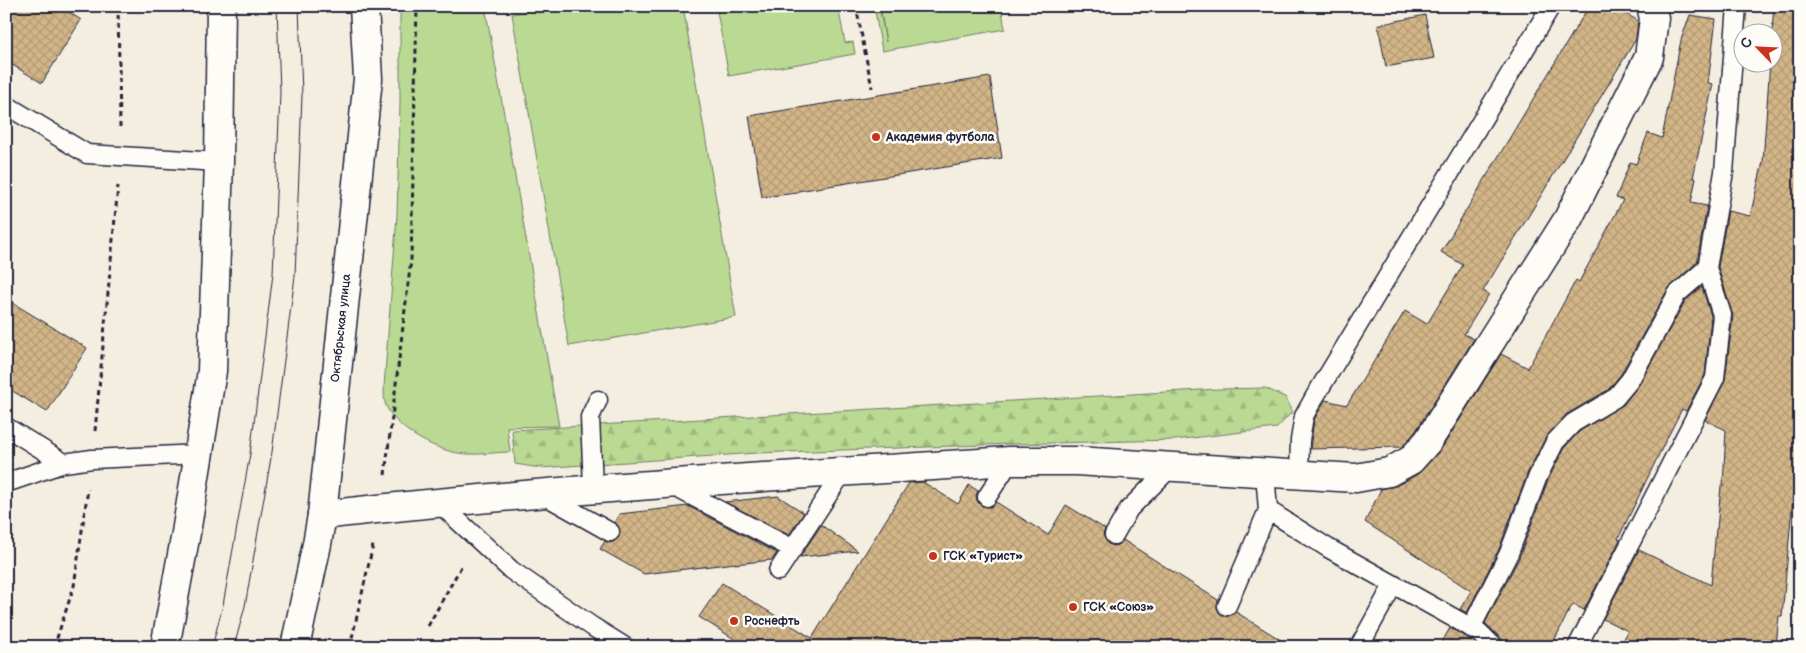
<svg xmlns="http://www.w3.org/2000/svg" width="1806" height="653" viewBox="0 0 1806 653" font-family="'Balsamiq Sans',sans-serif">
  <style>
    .grass { fill: #bad992; stroke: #6e7e66 }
    .forest { fill: url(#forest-firs); stroke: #6e7e66 }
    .building { fill: url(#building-cross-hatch); stroke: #22223b }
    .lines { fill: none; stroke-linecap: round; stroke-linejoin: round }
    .lane-casing { stroke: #22223b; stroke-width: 21 }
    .street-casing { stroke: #22223b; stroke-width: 31 }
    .primary-casing { stroke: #22223b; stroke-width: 31 }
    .path { stroke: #22223b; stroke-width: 3; stroke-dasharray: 5 4; stroke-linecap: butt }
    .lane { stroke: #fdfcf7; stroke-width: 18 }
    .street { stroke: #fdfcf7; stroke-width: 28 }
    .primary { stroke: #fdfcf7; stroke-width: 28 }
    .tram { stroke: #22223b; stroke-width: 1 }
    .poi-dot { fill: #c8321e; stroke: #fdfcf7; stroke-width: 2 }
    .labels { text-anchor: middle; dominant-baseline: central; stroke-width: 5; stroke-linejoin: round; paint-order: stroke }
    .poi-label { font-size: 12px; font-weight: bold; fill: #22223b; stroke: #fdfcf7; text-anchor: start }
    .street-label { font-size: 12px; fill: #22223b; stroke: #fdfcf7 }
  </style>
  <defs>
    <pattern id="forest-firs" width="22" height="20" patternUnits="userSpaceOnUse" patternTransform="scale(1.25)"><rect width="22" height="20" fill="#bad992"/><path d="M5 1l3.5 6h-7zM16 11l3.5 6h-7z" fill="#a0ba7f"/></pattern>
    <pattern id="building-cross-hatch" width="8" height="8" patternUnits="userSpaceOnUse" patternTransform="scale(1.25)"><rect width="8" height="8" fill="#d2b587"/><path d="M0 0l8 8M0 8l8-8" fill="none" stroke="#b49b75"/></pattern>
  </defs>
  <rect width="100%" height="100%" fill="#f4eee1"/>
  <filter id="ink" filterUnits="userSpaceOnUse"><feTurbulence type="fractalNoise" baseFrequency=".02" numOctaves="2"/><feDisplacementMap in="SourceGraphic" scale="10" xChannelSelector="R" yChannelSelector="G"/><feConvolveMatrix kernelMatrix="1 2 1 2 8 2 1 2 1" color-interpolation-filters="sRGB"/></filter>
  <g filter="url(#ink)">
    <path class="grass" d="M400,6H485L559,426L507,427L510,452C496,452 481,455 467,454C440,453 398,432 386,406C384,401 384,392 384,387L397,215L400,104Z
      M558,6H683L736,317L569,346L512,14Z
      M716,6H838L845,43L853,42L855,54L729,76Z
      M874,6H879L886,42L880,6H1001L1005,29L882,51Z"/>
    <path class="forest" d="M1265,388L1285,397L1292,412L1277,428L1175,440L1012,444L757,453L540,468L515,464L512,430L1218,389Z"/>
    <path class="building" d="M6,6H59L81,20L42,83L6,61Z
      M1589,6H1614L1638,21L1636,39L1483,291L1489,294L1464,334L1474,339L1415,432L1402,447L1310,449L1314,420L1325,400L1347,405L1405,311L1427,324L1463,265L1441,252Z
      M1774,6H1800V376L1794,486L1782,616H1779L1776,647H1620L1628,631L1603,619L1639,550L1711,585L1716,529H1717L1721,486H1723L1726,430L1705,420L1725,380L1733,316L1718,267L1728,211L1750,216L1763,162L1770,62H1774L1772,32Z
      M1425,15L1434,58L1386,67L1378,25Z
      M1690,15L1716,19L1708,83L1713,84L1693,178H1696L1691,203L1707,206L1697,262L1668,289L1621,374L1608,390L1567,414L1546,437L1528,472L1499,549L1467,613L1460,609L1471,591L1365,522L1381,489L1396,486L1418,474L1440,451L1501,354L1528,368L1576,280L1579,282L1623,200L1616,198L1630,162L1636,164L1648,133L1662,138L1681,40Z
      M990,77L1002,158L798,191V193L762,197L749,116Z
      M1702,287L1711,316L1705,375L1686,411L1682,409L1664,444L1618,539L1620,540L1584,610L1574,605L1571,607L1551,647H1504L1502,639L1485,623L1519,558L1548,480L1564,448L1580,431L1623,405L1639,385L1685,301Z
      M6,299L87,348L47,412L6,387Z
      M923,482L958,504L969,485L978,491L976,496L977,501L982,506L991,507L996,502L1048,535L1066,505L1105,529L1103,535L1108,544L1114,546L1120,544L1123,540L1218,600L1217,608L1222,616H1229L1236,612L1292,647H747L699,617L722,583L812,638L909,483Z
      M778,496L804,513L789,535L725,502Z
      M688,506L777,553L772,560L735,564L736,563L644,574L600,549L605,541L610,543L615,541L619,537V527L615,522L619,514Z
      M821,525L858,551L800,557Z
      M1450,628L1473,641L1479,647H1439Z"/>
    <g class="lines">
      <defs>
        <path id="lane" d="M6,105L87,154L219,162
          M6,427L64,463
          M1265,473L1268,510L1328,548L1479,632L1494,647
          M1299,475L1300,440L1304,416L1314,398L1551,6
          M6,483L64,463L92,459L199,454
          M671,485L793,549
          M593,488L590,417L598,400
          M544,495L610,532
          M987,497L1010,461
          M438,502L511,570L593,627L625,647
          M1114,535L1129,509L1171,467
          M778,571L843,472
          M1227,606L1268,510
          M1471,628L1509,553L1538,476L1555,442L1573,423L1615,398L1630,380L1677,294L1707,268
          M1359,647L1393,585
          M1577,647L1715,378L1722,315L1707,268L1724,172L1737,6"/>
        <path id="street" d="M322,515C550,489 780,476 1010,461H1076L1356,478L1389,472L1411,460L1428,441L1568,219L1649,57L1654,18L1651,6"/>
        <path id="primary" d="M165,647L186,533L212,371L219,162L221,6
          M295,647L317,544L322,515L368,79L364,6"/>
      </defs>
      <use href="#lane" class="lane-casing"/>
      <use href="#street" class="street-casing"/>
      <use href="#primary" class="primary-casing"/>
      <path class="path" d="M118,6L120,127
        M856,6L872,88
        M95,431L118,186
        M385,475L411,260L417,6
        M428,626L462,565
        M54,647L74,586L88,489
        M350,647L373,545"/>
      <use href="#lane" class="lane"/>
      <use href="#street" class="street"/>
      <use href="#primary" class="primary"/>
      <path class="tram" d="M212,647L223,605L250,454L273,274L280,93L277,6
        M234,647L245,606L272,452L295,276L302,95L299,6"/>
    </g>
  </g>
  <g class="poi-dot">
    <circle cx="876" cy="137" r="5"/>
    <circle cx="933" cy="556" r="5"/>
    <circle cx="1073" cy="607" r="5"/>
    <circle cx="734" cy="621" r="5"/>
  </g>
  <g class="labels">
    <g class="poi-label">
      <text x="886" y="137">Академия футбола</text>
      <text x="943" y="556">ГСК «Турист»</text>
      <text x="1083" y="607">ГСК «Союз»</text>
      <text x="744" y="621">Роснефть</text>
    </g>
    <g class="street-label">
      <text transform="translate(341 328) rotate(-84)">Октябрьская улица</text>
    </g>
  </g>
  <rect width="1806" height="653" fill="none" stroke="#fdfcf7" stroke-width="25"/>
  <rect x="12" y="12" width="1781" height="628" fill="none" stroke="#22223b" stroke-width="2" filter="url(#ink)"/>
  <g transform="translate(1758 48) rotate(294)"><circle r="24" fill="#fdfcf7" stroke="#a5a5ac"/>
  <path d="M0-4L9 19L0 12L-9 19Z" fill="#c8321e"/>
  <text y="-8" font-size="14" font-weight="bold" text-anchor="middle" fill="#22223b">С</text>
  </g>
</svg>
